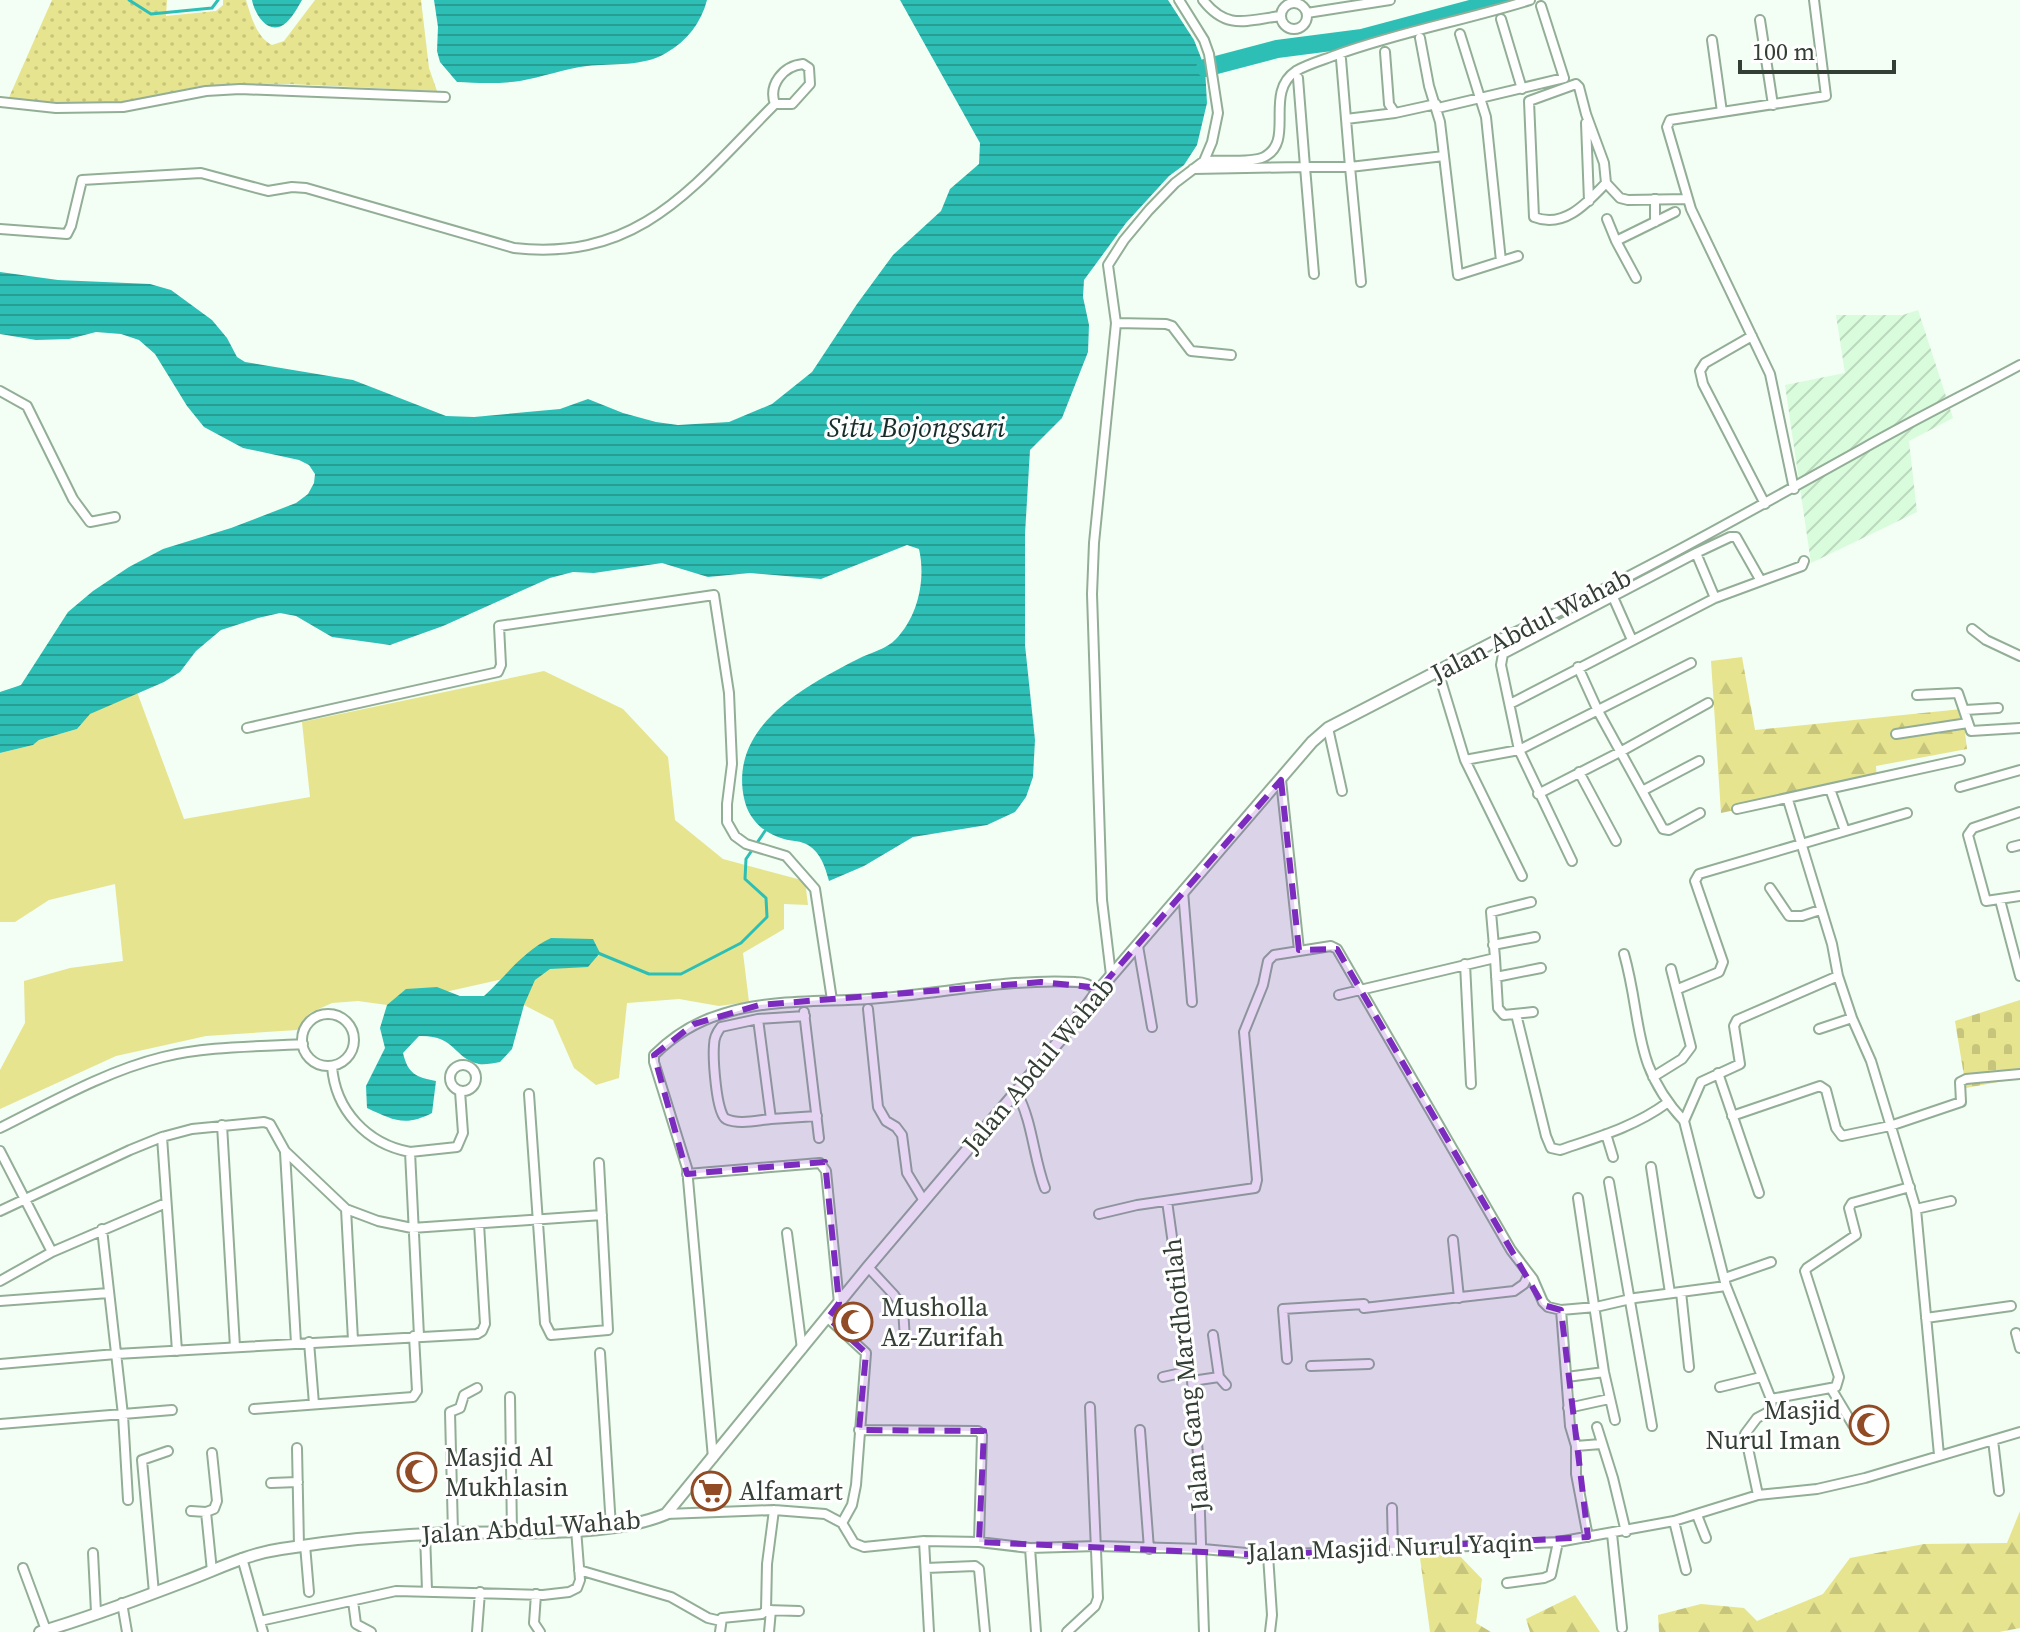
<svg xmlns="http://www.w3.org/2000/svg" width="2020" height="1632" viewBox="0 0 2020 1632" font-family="'Source Serif 4',serif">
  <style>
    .industrial { fill: url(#industrial-furrows) }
    .grass { fill: #e6e48e }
    .forest { fill: url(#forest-firs) }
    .cemetery { fill: url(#cemetery-stones) }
    .park { fill: url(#park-dots) }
    .water { fill: url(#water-rules) }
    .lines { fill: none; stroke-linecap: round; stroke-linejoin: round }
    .stream { stroke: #2dbfb5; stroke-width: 3 }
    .river { stroke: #2dbfb5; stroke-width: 18 }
    .minor-casing { stroke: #93ae96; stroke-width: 12 }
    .tertiary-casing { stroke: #93ae96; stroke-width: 14 }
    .minor { stroke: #fff; stroke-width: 8 }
    .tertiary { stroke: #fff; stroke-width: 10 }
    .marked { fill: #7b2cbf; fill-opacity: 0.2; stroke: #7b2cbf; stroke-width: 6; stroke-dasharray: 16 10; stroke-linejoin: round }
    .labels { text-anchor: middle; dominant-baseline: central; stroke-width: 6; stroke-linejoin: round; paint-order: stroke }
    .street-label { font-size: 26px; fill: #333e34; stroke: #fff }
    .poi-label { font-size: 26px; fill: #333e34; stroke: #fff; text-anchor: start }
    .water-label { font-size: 28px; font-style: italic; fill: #172e2c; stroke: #fff }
  </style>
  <defs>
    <pattern id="industrial-furrows" width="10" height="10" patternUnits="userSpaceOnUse" patternTransform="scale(2)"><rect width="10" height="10" fill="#d9fcdc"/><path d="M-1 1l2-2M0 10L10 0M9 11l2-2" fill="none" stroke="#bbd9bd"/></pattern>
    <pattern id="forest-firs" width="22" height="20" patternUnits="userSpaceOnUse" patternTransform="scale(2)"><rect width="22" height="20" fill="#e6e48e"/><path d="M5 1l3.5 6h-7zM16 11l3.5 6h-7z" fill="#c6c57b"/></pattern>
    <pattern id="cemetery-stones" width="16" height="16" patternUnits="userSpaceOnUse" patternTransform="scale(2)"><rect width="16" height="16" fill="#e6e48e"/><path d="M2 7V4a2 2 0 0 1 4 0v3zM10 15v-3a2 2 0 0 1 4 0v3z" fill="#c6c57b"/></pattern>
    <pattern id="park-dots" width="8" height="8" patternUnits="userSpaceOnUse" patternTransform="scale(2)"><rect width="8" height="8" fill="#e6e48e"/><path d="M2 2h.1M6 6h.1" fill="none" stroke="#c6c57b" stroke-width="1.8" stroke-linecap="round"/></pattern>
    <pattern id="water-rules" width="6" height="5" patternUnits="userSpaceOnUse" patternTransform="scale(2)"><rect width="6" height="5" fill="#2dbfb5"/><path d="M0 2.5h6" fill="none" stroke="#279d94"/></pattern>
  </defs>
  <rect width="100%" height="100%" fill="#f3fef4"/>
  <path class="industrial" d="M1918,310L1953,418L1909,441L1917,512L1811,563L1785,385L1845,373L1836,315H1903Z"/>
  <path class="grass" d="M544,671L623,709L668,757L675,820L723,859L805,881L808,905L784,904V929L743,953L749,1002L719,1006L679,999L627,1003L619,1078L596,1085L574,1068L553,1020L524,1005L503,979L387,1005L358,1001L332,1003L310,1013L297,1030L206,1036L116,1056L0,1109V1070L25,1023L24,981L70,968L123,961L115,884L49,900L15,922H0V753L33,745L39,740L77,729L89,714L137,692L184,819L310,797L302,722Z"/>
  <path class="forest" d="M1742,657L1755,730L1962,709L1967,749L1876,766L1877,780L1721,813L1711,661Z
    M2020,1511V1628L1999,1632H1659L1658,1615L1701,1604L1744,1608L1757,1621L1823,1594L1850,1558L1924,1544L2007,1543Z
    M1456,1552L1482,1579L1476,1623L1491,1632H1430L1420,1558Z
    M1575,1595L1600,1632H1530L1526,1619Z"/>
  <path class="cemetery" d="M2020,1000V1078L1966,1088L1955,1021Z"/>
  <path class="park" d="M52,0H167L166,16L216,11L223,5V0H246C251,16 256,37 272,45L284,41L315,0H421L429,68L437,91L289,84L201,86L121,103L70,106L7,102Z"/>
  <path class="water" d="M252,0H302C298,7 293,16 287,22C270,38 255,16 252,0Z
    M434,0H707C701,23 687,41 666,53C643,67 613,63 587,66C564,69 542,77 520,81C499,84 477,83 457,82L440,62L437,51L438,27Z
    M900,0H1168L1194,40L1205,68L1207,103L1197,145L1184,165L1169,176L1126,223L1084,280L1083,297L1089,325L1088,352L1062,418L1030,450L1025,534V645L1035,740L1033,777L1026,797L1015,812L987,825L913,837L864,866L829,881C825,867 821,853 808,845C802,841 791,841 784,839C764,834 748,819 744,798C729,726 805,686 858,659C869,653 887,649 896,639C918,616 926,580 919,549L907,545L821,579L750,573L708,577L662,563L594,573L573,572L550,578L443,626L390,645L332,637L296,616L280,613L258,618L221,630L196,651L180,672L164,682L90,714L77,729L39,740L33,745L0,753V692L21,685L68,612L93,591L129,567L163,549L231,528L296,503L308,494L314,483L315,474L309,465L299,460L243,448L204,427L187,406L155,354L139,340L121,334L96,332L69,339L36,340L0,334V272L58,280L150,284L171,290L212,320L227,338L237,357L245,362L353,380L446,416L474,417L560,409L588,399L623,413L656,422L678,425L729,422L772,404L812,372L857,304L893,255L941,211L950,189L979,164L980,143Z
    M551,938L593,939L600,953L588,967L550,969L535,980L524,1005L512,1049L500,1062C494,1063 485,1065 479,1064C453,1058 456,1035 419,1036L403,1053C408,1074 416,1077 436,1081L432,1113C405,1127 393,1120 367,1108L366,1086L385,1048L380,1028L387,1005L406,989L437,987L460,996H484C506,976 523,951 551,938Z"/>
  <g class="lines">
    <path class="stream" d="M129,0L151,14L212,8L218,0
      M598,953L649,974H681L741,943L767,917L766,898L745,879L746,859L765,831"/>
    <path class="river" d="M1205,68L1277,49L1362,38L1504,0"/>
    <defs>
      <path id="minor" d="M1203,0C1227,31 1247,20 1281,16
        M1281 16a13 13 0 1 1 26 0a13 13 0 1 1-26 0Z
        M1307,13L1390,0
        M1501,19L1522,89
        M1760,20L1773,105
        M1460,34L1486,117L1501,261
        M1420,38L1429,86L1440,122L1458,275L1518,256
        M1712,40L1722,112
        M1385,52L1389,104L1395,113L1436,104
        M1341,59L1350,167L1444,156
        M803,64L809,68L810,84L792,104H775C768,85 783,66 803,64Z
        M1298,78L1305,167H1350L1361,282
        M0,102L56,108L123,107L206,91L240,89L445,97
        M1438,108L1564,78L1541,6
        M1346,119L1395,113
        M1586,123L1589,201
        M1204,161C1219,160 1252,163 1264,157C1296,141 1263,93 1296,71C1308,64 1323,60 1336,55C1399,32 1466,20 1530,0
        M1193,169L1305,167L1314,274
        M1606,183C1587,203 1564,229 1534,217L1529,101L1576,84L1579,87L1586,114L1604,163L1606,183L1620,198L1628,200L1688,199
        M1655,199V222
        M1607,219L1616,241L1636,278
        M0,229L67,234L71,226L82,180L201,173L268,191L292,187L306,188L514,248C641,262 694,185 775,104
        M1616,241L1675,212
        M1116,323L1166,324L1172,326L1191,351L1231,355
        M1752,336L1705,363L1700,371L1703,384L1765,504
        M0,391L27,406L73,499L90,522L115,517
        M1794,489L1770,374L1691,209L1667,127L1670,120L1826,96L1814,0
        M1761,581L1802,566L1804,561
        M1613,597L1632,640
        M1972,629L1986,640L2020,656
        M1496,641C1622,584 1743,515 1864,448C1915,419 1968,393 2020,365
        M1578,667L1598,711L1663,829L1669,830L1700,813
        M1438,671L1465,760L1522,876
        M1917,695L1958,693L1971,731L2020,728
        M1510,704L1715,598L1696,553
        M1965,710L1998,708
        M247,728L498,672L501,665L499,626L714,595L729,693L732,764L727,804V822L735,836L746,844L786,856L815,889L832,1000
        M1328,728L1342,791
        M1896,734L1968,723
        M1465,760L1519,750L1691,663
        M1579,772L1616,841
        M1281,780L1299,950
        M1960,787L2020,770
        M1830,789L1845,831
        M1642,791L1699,761
        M1538,794L1620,752L1708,703
        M1788,800L1832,944L1838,976L1852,1018L1871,1061L1916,1209L1939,1455
        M1737,809L1960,760
        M2020,812L1973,828L1968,835L1986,901L2020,896
        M2012,847L2020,845
        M1572,861L1519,750L1501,665L1503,654L1696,553L1730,537H1736L1761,581L1715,598
        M1770,888L1789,916H1802L1820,910
        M1183,891L1192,1002
        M2000,900L2020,976
        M1493,945L1535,937
        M1138,946L1152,1027
        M1624,954C1643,1021 1631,1064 1684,1121L1726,1286L1771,1399L1772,1410L1757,1418L1745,1434L1758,1495
        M1495,958L1491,912L1531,902
        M1465,964L1471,1084
        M1111,975L1102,900L1092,594L1094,543L1116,323L1108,265L1124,240L1149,210L1175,183L1204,161L1212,142L1218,113L1209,54L1204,40L1179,0
        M1496,977L1541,968
        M1678,989L1719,972L1723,962L1695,881L1699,874L1907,813
        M1339,995L1495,958L1498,1008L1504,1015L1533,1012
        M868,1009L878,1107L886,1121L896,1127L902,1135L907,1173L924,1201
        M804,1012L819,1138
        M1516,1014L1546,1136L1551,1148L1560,1150C1598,1137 1634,1127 1667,1103
        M302 1040a26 26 0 1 1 52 0a26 26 0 1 1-52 0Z
        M805,1016L758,1019L771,1119L817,1116
        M758,1019L721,1027C717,1032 714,1038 714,1045C713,1058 716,1114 726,1119C739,1125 758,1120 771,1119
        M1819,1029L1852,1018
        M450 1078a13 13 0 1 1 26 0a13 13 0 1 1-26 0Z
        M332,1066C335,1110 367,1144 410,1152L419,1336
        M1718,1073L1759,1193
        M1653,1077L1682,1059L1691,1047L1671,969
        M1017,1093C1033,1123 1033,1156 1045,1188
        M529,1094L545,1323L551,1335L608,1330L599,1163
        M1732,1116L1820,1086L1826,1090L1836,1128L1842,1136L1890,1126L1961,1102L1960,1082L1966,1079L2020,1074
        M1684,1121L1701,1082L1740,1064L1734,1026L1737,1020L1838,976
        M222,1125L235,1347
        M0,1128C52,1102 106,1071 163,1057C208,1046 256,1047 303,1044
        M1606,1134L1613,1157
        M162,1137L192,1129L264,1122L270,1124L285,1151L346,1209L378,1221L412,1228L602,1215
        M0,1151L52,1252L0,1281
        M285,1152L296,1343
        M410,1152L457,1147L463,1133L460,1091
        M1651,1167L1670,1293
        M687,1174L820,1163L826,1171L839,1303
        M1609,1182L1652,1426
        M1578,1198L1604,1372L1615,1420
        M1167,1201L1192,1381L1198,1455L1204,1632
        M346,1209L353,1340
        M1916,1209L1951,1201
        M0,1211L130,1150L162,1137L177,1351
        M1099,1214L1137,1205L1255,1188L1257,1180L1244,1032L1263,985L1268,961L1274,955L1331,946L1337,949L1511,1250L1533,1279L1543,1302L1548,1307L1561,1310L1596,1307L1635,1298L1726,1286
        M102,1229L123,1415L128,1500
        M787,1233L802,1349
        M1453,1240L1459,1298
        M52,1252L166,1203
        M868,1267L894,1295L903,1308L905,1340
        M1725,1278L1771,1262
        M1681,1292L1689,1367
        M0,1301L109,1293
        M1364,1308L1514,1291L1524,1284L1529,1274
        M1561,1310L1570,1426L1576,1446V1474L1588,1537
        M828,1318L866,1353L856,1485L852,1505L842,1523
        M1926,1318L2011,1306
        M2016,1333L2020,1348
        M1213,1335L1219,1377
        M309,1342L314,1404
        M600,1353L611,1527
        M1287,1359L1283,1309L1364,1304
        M0,1364L116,1354L477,1334L482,1331L485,1324L479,1224
        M1311,1366L1369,1364
        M1163,1377L1190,1371
        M1567,1377L1604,1372
        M1192,1381L1219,1377L1226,1385
        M1720,1387L1761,1377
        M1832,1390L1853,1425
        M510,1397L512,1533
        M1771,1399L1836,1387L1839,1377L1805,1271L1807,1268L1856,1235L1849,1208L1852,1203L1910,1187
        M1568,1408L1609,1399
        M254,1409L413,1397L417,1391L414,1336
        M0,1424L172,1410
        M1597,1427L1613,1478L1626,1532
        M859,1430L978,1431L982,1435L979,1542
        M1140,1430L1149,1549
        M1993,1440L1999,1491
        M1576,1446L1601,1444
        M297,1448L299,1546
        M713,1458L687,1168L654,1062V1055C674,1035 695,1022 722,1014C768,999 820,1002 868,999C937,995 1007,978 1076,982C1085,982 1091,985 1098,991
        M271,1483L298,1482
        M1392,1508L1393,1550
        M191,1511L206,1512
        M666,1514L774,1510L825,1514L842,1523L854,1543L864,1547L924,1541L979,1542L1030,1548L1097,1546L1203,1549L1268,1555L1558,1542L1674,1521L1758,1495L1817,1489L1865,1478L2020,1432
        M1697,1515L1706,1538
        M1674,1521L1686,1570
        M453,1533L450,1412L460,1408L464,1395L477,1388
        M425,1534L427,1590
        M1612,1534L1622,1628
        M924,1541L929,1632
        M305,1545L309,1592
        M1030,1548L1036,1632
        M93,1553L96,1612
        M1268,1555L1272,1615L1270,1632
        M242,1558L263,1632
        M23,1568L46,1630
        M926,1568L975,1566L979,1569L985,1632
        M579,1570L671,1597L708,1618L721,1621
        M212,1571L206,1512L214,1509L217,1501L212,1453
        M1507,1583L1544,1578L1551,1575L1558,1542
        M154,1593L142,1460L168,1451
        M536,1594L534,1623L540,1632
        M353,1601L356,1624L371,1632
        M122,1603L127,1632
        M766,1610L799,1611
        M260,1621L396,1591L543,1595L569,1592L577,1588L580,1580L576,1529
        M477,1632L480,1592
        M720,1632L722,1618L762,1614L766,1610L767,1564L774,1510
        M769,1632L771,1610
        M1067,1632L1095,1606L1098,1598L1090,1407"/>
      <path id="tertiary" d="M40,1632C88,1618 136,1600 183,1582C216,1570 246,1554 281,1549C337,1540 393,1535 450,1533C511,1531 610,1538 666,1514L868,1267L1071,1027L1098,991L1312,742L1328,728L1496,641"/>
    </defs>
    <use href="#minor" class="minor-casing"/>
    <use href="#tertiary" class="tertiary-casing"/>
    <use href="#minor" class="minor"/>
    <use href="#tertiary" class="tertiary"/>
  </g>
  <path class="marked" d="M1281,780L1299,950L1337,949L1543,1305L1561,1310L1588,1537L1268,1555L979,1542L984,1431L859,1430L866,1353L828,1318L839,1303L825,1162L687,1174L654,1055L694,1024L759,1005L1041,982L1100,988Z"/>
  <defs>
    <symbol id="mosque-ring" viewBox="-11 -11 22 22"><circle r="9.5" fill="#fff" stroke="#914b25" stroke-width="1.5"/><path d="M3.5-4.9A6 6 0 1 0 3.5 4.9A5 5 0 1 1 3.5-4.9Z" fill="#914b25"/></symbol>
    <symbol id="supermarket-ring" viewBox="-11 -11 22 22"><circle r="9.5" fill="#fff" stroke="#914b25" stroke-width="1.5"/><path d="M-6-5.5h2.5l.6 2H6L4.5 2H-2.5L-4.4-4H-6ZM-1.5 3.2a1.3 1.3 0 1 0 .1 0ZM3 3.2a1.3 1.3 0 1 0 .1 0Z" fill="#914b25"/></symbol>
  </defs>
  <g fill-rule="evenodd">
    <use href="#mosque-ring" x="831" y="1300" width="44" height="44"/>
    <use href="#mosque-ring" x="1847" y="1403" width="44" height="44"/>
    <use href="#mosque-ring" x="395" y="1450" width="44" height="44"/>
    <use href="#supermarket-ring" x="689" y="1469" width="44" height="44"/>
  </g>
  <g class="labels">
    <g class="street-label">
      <text transform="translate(1531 625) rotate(-27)">Jalan Abdul Wahab</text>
      <text transform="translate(1038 1065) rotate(-50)">Jalan Abdul Wahab</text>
      <text transform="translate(1186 1375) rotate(-96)">Jalan Gang Mardhotilah</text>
      <text transform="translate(531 1527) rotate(-4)">Jalan Abdul Wahab</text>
      <text transform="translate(1390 1547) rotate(-2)">Jalan Masjid Nurul Yaqin</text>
    </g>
    <g class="poi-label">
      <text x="881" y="1307">Musholla<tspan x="881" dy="30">Az-Zurifah</tspan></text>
      <text x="1841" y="1410" text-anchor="end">Masjid<tspan x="1841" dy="30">Nurul Iman</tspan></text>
      <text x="445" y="1457">Masjid Al<tspan x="445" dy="30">Mukhlasin</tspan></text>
      <text x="739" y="1491">Alfamart</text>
    </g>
    <g class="water-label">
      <text x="916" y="427">Situ Bojongsari</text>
    </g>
  </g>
  <path d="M1740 60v12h154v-12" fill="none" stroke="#333e34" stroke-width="4"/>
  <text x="1752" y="60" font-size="24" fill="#333e34" stroke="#ffffff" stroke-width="6" paint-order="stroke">100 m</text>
</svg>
